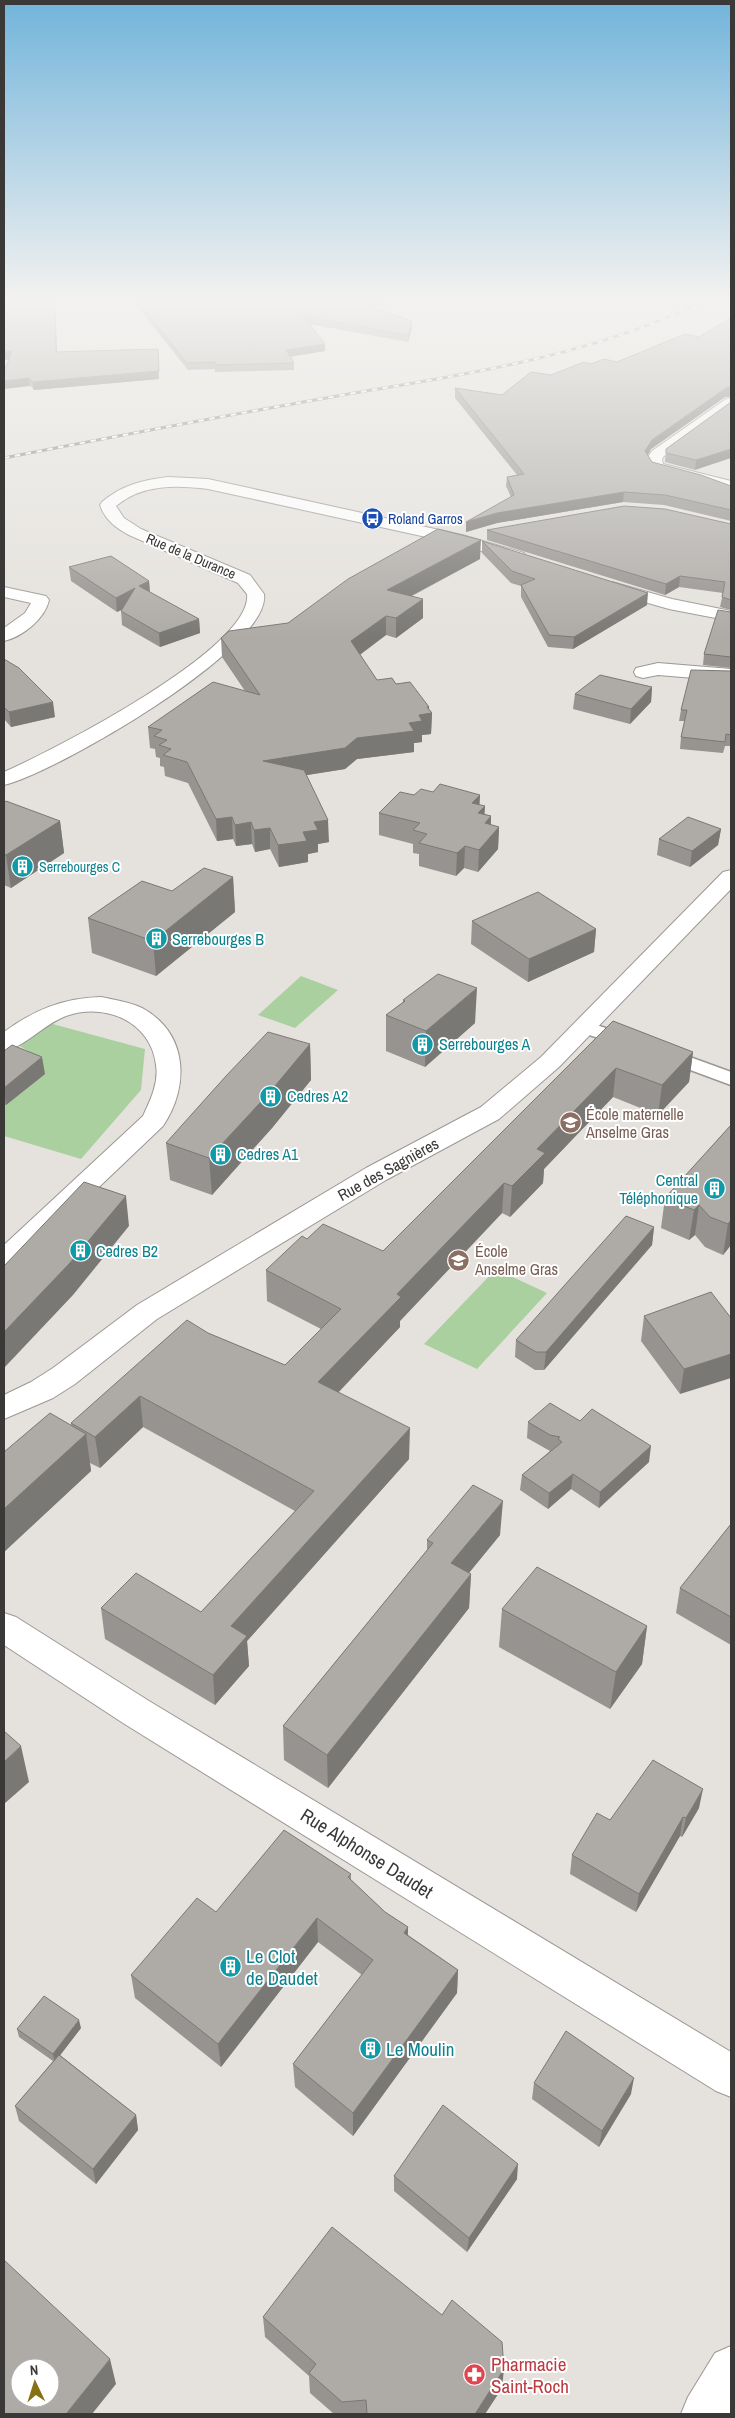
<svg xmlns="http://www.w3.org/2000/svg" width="735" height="2418" viewBox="0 0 735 2418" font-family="'Archivo Narrow',sans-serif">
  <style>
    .green { fill: #abd0a0 }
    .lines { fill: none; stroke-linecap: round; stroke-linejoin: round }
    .pedestrian-casing { stroke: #9b9894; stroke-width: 3 }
    .minor-casing { stroke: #9b9894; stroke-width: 2 }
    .secondary-casing { stroke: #9b9894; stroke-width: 2 }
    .primary-casing { stroke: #9b9894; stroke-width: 2 }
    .pedestrian { fill: #fff; fill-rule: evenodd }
    .minor { fill: #fff; fill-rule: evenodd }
    .secondary { fill: #fff; fill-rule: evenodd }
    .primary { fill: #fff; fill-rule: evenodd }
    .rail-casing { stroke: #8b8985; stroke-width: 3 }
    .rail { stroke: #fff; stroke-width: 2; stroke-dasharray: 5.5; stroke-linecap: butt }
    .wall { fill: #969390 }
    .shaded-wall { fill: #7a7875 }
    .building { fill: #aeaba7; stroke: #7a7875; fill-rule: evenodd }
    .labels { text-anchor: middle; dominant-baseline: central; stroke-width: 4; stroke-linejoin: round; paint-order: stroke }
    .far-transit-label { font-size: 14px; fill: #164399; stroke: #fff; text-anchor: start }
    .far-street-label { font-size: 14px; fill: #3a3937; stroke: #fff }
    .far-culture-label { font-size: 14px; fill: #0d838f; stroke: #fff; text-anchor: start }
    .culture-label { font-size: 16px; fill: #0d838f; stroke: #fff; text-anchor: start }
    .education-label { font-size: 16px; fill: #785e54; stroke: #fff; text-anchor: start }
    .street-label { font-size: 16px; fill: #3a3937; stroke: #fff }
    .near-street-label { font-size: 19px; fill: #3a3937; stroke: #fff }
    .near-culture-label { font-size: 19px; fill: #0d838f; stroke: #fff; text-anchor: start }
    .near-health-label { font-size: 19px; fill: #be3a42; stroke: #fff; text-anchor: start }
  </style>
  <rect width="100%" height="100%" fill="#e5e2dd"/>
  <path class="green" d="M301,976L338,990L295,1028L258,1015Z
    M49,1023L145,1049L141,1090L81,1159L4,1136V1070L28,1051L18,1045Z
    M496,1269L547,1293L477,1369L424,1344Z"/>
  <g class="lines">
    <defs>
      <path id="pedestrian" d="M584,1021L636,1038L639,1042L636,1046L629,1048L577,1031L575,1027L577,1023Z
        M665,1048L731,1072V1085L658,1058L655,1054L658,1050Z"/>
      <path id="minor" d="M731,398V408L663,457L662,460L663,464L731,481V491L652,470L646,460L652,451L726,399Z
        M168,477L208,479L462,535L524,553L526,557L524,561L518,562L458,544L208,489C176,485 142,484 116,506L124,518L141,529L250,575L264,594C272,649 53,774 4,785V772C50,752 254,648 247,594L238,583L129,535C116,528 105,520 100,505L102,502C122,485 143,480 168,477Z
        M612,582L672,599L731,611V621L669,609L606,591L603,587L606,583Z
        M4,587L46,596L49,600C45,619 22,637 4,641V628L25,613L31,603L4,597Z
        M658,663L731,669V681L658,675L643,678L636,676L634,672L636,668Z
        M101,997C115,1000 130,1002 142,1008C188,1033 190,1086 163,1126L14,1268L4,1271V1245L143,1116C150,1101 159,1083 156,1065C151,1022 106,1002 66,1016C44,1024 25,1047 4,1051V1032C34,1010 63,998 101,997Z
        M4,1613L16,1617L149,1701L731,2052V2097L716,2091L123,1723L4,1645Z"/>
      <path id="secondary" d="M731,870V889L559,1067L499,1119L386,1180L157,1319L75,1384L53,1398L4,1419V1395L31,1382L53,1368L137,1305L366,1168L481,1107L541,1057L723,872Z"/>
      <path id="primary" d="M731,2346V2414H681L688,2397L715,2353Z"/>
    </defs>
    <use href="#pedestrian" class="pedestrian-casing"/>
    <use href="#minor" class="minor-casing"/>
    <use href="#secondary" class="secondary-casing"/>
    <use href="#primary" class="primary-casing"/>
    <use href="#pedestrian" class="pedestrian"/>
    <use href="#minor" class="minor"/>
    <use href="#secondary" class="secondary"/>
    <use href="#primary" class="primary"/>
    <defs>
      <path id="rail" d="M4,458C117,436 229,415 343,395C471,373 588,357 707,300"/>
    </defs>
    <use href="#rail" class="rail-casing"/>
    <use href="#rail" class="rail"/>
  </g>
  <path class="wall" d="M4,300H55L57,352L159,379L34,390L8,359L4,360Z
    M132,300H393L372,307L412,328L408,342L309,324L325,351L290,357L294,363V370L215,372V369L188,370Z
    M731,318V397H725L651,449L648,455L652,462L731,486V521L664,505L623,502L497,523L466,532L511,497L506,486L507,477L517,475L455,398V388L502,395L551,375L591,364L617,362L699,337Z
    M731,402L695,470L665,462L666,449Z
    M731,524V610L720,607L723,593L679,587L665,595L487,540V530Z
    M482,541L647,605L573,649L548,647L521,597V586L511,583L482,553Z
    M480,559L412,596L423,618L396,638L386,635L360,655L377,680L396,684L429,707V709L432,713L431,734L422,735V742L414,743V752L357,759L345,769L306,775L329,842L318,844V852L308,854V862L279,867L270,849L255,852L252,844L236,846L233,839L217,841L188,783L165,776L164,767L160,766V758L156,757L155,749L150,748L148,727L245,691L222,657L221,638L288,623Z
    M69,567L149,581L150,592L199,619L200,633L160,647L122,625L121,610L117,612L71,581Z
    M731,612V668L703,665L704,654Z
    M4,659L55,717L11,727L4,719Z
    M731,671V746H725L723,753L680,749L681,737L685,721H679L681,710Z
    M652,687L651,702L630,724L573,709L575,694Z
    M433,792L480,795L479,805L484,814L491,816V825L499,827L498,849L478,872L464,868L456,876L419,866V854L413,853V844L379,835V813L414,795Z
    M4,803L60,821L64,853L11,888L4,885Z
    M721,829L718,845L690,867L657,855L659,839Z
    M233,877L235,912L156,976L92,953L88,918L172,891Z
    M472,921L596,929L594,952L528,982L471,944Z
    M403,1000L475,1023L425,1067L386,1051V1015L403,1002Z
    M613,1021L693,1052L689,1082L658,1115L613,1097L544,1169L543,1183L510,1217L502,1213L400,1321V1327L338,1392L409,1459L247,1641L249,1666L215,1705L105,1639L101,1608L201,1612L295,1511L143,1427L100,1468L90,1463L91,1471L4,1552V1452L71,1425V1423L208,1333L285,1365L321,1329L267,1301L266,1270L307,1239L383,1251Z
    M310,1044L311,1080L272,1128L212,1195L170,1180L166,1143Z
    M4,1051L45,1074L6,1105L4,1104Z
    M731,1125V1245L723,1255L705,1247L695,1235L689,1240L661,1228L665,1198Z
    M654,1227L652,1245L544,1370H535L515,1357L516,1340Z
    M644,1316L731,1318L680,1394L641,1341Z
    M528,1422L649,1462L599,1508L571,1489L548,1509L520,1490L522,1475L550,1451L527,1438Z
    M731,1524V1645L676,1613L680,1588Z
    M500,1535L469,1573L471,1574L469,1608L328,1788L284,1760L283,1726L427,1550V1540Z
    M502,1609L647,1626L642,1664L610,1709L499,1647Z
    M699,1808L682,1837L680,1836L636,1912L570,1874L572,1855Z
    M351,1874V1880L385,1912L408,1927V1935L458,1970L457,1993L353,2136L295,2087L293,2064L362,1975L318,1942L221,2067L135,1998L131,1975L216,1912Z
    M81,2028L60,2055L136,2115L138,2130L96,2184L19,2121L15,2106L53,2061L19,2037L17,2029Z
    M534,2083L631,2094L599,2147L532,2099Z
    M394,2176L517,2179L467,2252L394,2191Z
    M263,2317L502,2388L485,2414H334L310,2393L309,2376L265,2337Z"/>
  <path class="shaded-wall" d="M55,300L57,360L56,352Z
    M374,300H393L363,310V304Z
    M412,321V328L408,342V335Z
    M325,344V351L286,357V350Z
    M158,349L159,379L34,390L33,382Z
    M12,351V359L4,360V352Z
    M29,378L30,386L4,389V381Z
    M731,387V396L725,397L651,449L644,461L645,451L652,440L726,388Z
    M731,449V458L695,470L696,460Z
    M624,492L623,502L497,523L466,532V522L497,513Z
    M481,540L480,559L386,609L387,590Z
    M680,576L679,587L665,595L666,584Z
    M149,581L150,595L139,586Z
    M135,588L137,602L117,612L116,598Z
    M648,593L647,605L573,649L574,637Z
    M423,599V618L396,638V618Z
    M386,616V635L351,661V641Z
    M199,619L200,633L160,647L159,633Z
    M652,687L651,702L630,724L631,709Z
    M53,702L55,717L11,727L9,712Z
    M427,707H429V713H432L431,734L422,735V742L414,743V752L357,759L345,769L264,782L263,761L357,738L409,723Z
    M480,795L479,812L485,806L484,828L472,803Z
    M491,816L490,837L499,827L498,849L478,872L479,850L485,823Z
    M232,817L233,839L217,841L216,819Z
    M328,820L329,842L318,844V852L308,854V862L279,867L278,845L314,822Z
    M60,821L64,853L11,888L6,855Z
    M251,822L252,844L236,846L235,825Z
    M270,828V849L255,852L254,830Z
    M721,829L718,845L690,867L692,851Z
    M465,846L464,868L456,876L457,853Z
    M233,877L235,912L156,976L153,941Z
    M596,929L594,952L528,982L529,959Z
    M477,988L475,1023L425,1067L426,1031Z
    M310,1044L311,1080L272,1128L212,1195L209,1158Z
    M693,1052L689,1082L658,1115L662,1085Z
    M42,1057L45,1074L6,1105L4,1088Z
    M616,1068L613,1097L544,1169L543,1183L510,1217L512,1186L537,1149Z
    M504,1183L502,1213L400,1321V1327L319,1413L318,1382L397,1294Z
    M126,1196L129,1226L73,1295L4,1368V1332Z
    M699,1205L695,1235L689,1240L694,1210Z
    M731,1220V1245L723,1255L728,1224Z
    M654,1227L652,1245L544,1370L546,1352Z
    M731,1354V1378L680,1394L684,1369Z
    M140,1396L143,1427L100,1468L95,1437Z
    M410,1428L409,1459L247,1641L249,1666L215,1705L213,1675L231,1626Z
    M86,1434L91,1471L4,1552V1509Z
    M651,1446L649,1462L599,1508L600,1492Z
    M573,1474L571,1489L548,1509L549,1493Z
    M503,1501L500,1535L449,1597L451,1563Z
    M471,1574L469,1608L328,1788L327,1755Z
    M647,1626L642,1664L610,1709L616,1672Z
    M21,1746L29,1782L4,1804V1762Z
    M703,1789L699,1808L682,1837L686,1818Z
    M683,1817L680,1836L636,1912L639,1894Z
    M317,1918L318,1942L221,2067L218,2044Z
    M408,1927L407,1951L404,1933Z
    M458,1970L457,1993L353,2136V2113Z
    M79,2020L81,2028L55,2062L53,2054Z
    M634,2078L631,2094L599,2147L602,2131Z
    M136,2115L138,2130L96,2184L93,2169Z
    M518,2164L517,2179L467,2252L469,2238Z
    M110,2359L116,2384L92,2414H66Z
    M504,2369L502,2388L485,2414H475Z"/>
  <path class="building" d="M4,300H55L56,352L158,349L159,371L33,382L29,378L4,381V372L12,351L4,352Z
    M137,300H374L363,304L412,321L408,335L303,316L325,344L286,350L294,363L215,365V362L187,363Z
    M731,318V387L726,388L652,440L645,451L652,462L701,475L731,486V510L665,495L624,492L497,513L466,522L514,495L507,477L524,474L455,388L502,395L531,372L551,375L584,362L591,364L604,359L617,362L685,334L699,337Z
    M731,402V449L696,460L666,453V449Z
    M624,506L665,509L731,524V600L722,597L725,582L680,576L666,584L487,530Z
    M438,529L481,540L387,590L423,599L396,618L386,616L351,641L377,680L392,678L396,684L410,682L429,707H427L432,713L419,715L422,721L409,723L414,731L357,738L345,748L263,761L304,770L328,820L314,822L318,830L303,832L307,841L278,845L270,828L254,830L251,822L235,825L232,817L216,819L187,762L163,755L171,749L159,745L167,740L154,736L162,730L148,727L213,682L260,695L221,638L229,631L288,623L348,579Z
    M482,541L648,593L574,637L549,635L521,585L535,579L512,571Z
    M111,556L149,581L139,586L199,619L159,633L121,611L135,588L116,598L69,567Z
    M718,610L731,612V657L704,654Z
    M4,659L19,668L53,702L9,712L4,707Z
    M691,670L731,671V735L726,734L725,742L681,737L687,710H681Z
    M600,675L652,687L631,709L575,694Z
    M440,784L480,795L472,803L485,806L478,813L491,816L485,823L499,827L479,850L465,846L457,853L419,843L427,834L413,830L420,823L379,813L400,792L414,795L421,789L433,792Z
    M6,801L60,821L6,855L4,854V803Z
    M688,817L721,829L692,851L659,839Z
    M204,868L233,877L153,941L88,918L142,881L172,891Z
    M538,892L596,929L529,959L472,921Z
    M438,974L477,988L426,1031L386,1015L405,1001L403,1000Z
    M613,1021L693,1052L662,1085L616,1068L537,1149L545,1153L512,1186L504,1183L397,1294L401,1297L318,1382L410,1428L231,1626L247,1636L213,1675L101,1608L136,1573L201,1612L314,1491L140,1396L95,1437L71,1423L187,1320L208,1333L285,1365L341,1309L266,1270L302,1236L307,1239L323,1224L383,1251Z
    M268,1032L310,1044L270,1092L209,1158L166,1143L226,1076Z
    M12,1045L42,1057L4,1088V1051Z
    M731,1125V1220L728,1224L710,1217L699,1205L694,1210L665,1198Z
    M84,1182L126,1196L69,1264L4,1332V1266Z
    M626,1216L654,1227L546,1352H536L516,1340Z
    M711,1292L731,1318V1354L684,1369L644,1316Z
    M550,1403L580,1421L592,1409L651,1446L600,1492L573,1474L549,1493L522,1475L562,1442L558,1439L560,1437L550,1435L528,1422Z
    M50,1413L86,1434L4,1509V1452Z
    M473,1485L503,1501L451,1563L471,1574L327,1755L283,1726L433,1543L427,1540Z
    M731,1524V1617L680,1588Z
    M537,1567L647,1626L616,1672L502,1609Z
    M4,1731L21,1746L4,1762Z
    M653,1760L703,1789L686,1818L683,1817L639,1894L572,1855L597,1813L610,1820Z
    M284,1830L351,1874L348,1877L385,1912L408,1927L404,1933L458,1970L353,2113L293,2064L373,1960L317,1918L218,2044L131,1975L197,1898L216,1912Z
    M44,1996L79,2020L53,2054L17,2029Z
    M566,2031L634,2078L602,2131L534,2083Z
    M59,2055L136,2115L93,2169L15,2106Z
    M443,2105L518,2164L469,2238L394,2176Z
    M332,2227L442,2315L452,2300L502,2342L504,2369L475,2414H367L366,2400L342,2402L309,2373L316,2364L263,2317Z
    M4,2260L110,2359L66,2414H4ZM20,2368H50V2398H20Z"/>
  <linearGradient id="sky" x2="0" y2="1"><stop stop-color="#72b4db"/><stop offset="0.47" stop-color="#f3f2f0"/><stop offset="1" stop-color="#f3f2f0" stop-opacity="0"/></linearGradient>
  <rect width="735" height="638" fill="url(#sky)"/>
  <defs>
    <symbol id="bus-disc" viewBox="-11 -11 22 22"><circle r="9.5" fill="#1a4fb4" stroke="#fff"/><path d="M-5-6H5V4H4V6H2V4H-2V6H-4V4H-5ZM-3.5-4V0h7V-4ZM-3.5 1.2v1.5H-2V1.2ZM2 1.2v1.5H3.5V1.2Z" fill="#fff"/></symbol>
    <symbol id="building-disc" viewBox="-11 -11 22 22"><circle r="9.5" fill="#0f9aa8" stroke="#fff"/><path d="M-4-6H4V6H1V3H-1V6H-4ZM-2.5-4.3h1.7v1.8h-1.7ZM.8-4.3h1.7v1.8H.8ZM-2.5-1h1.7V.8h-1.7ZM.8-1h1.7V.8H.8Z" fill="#fff"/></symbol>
    <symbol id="school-disc" viewBox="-11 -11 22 22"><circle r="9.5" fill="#8d6e63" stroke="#fff"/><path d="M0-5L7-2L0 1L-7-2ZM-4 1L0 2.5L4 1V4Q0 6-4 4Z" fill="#fff"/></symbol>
    <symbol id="pharmacy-disc" viewBox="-11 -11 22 22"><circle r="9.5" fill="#e0444e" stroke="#fff"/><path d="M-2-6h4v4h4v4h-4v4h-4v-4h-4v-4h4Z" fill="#fff"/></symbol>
  </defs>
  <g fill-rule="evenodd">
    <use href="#bus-disc" x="360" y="506" width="25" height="25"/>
    <use href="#building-disc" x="10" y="854" width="25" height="25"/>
    <use href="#building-disc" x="144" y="926" width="25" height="25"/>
    <use href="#building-disc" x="410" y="1032" width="25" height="25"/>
    <use href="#building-disc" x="258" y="1084" width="25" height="25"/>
    <use href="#school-disc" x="558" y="1110" width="25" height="25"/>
    <use href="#building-disc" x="208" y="1142" width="25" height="25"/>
    <use href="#building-disc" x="702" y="1176" width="25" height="25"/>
    <use href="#building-disc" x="68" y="1238" width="25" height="25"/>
    <use href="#school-disc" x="446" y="1248" width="25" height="25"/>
    <use href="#building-disc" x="218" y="1954" width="25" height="25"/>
    <use href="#building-disc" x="358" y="2036" width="25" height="25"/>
    <use href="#pharmacy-disc" x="462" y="2362" width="25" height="25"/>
  </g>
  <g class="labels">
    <g class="far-transit-label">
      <text x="388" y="519">Roland Garros</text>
    </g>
    <g class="far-street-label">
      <text transform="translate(191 556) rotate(23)">Rue de la Durance</text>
    </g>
    <g class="far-culture-label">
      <text x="39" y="867">Serrebourges C</text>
    </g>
    <g class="culture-label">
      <text x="172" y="939">Serrebourges B</text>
      <text x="439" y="1044">Serrebourges A</text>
      <text x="287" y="1096">Cedres A2</text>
      <text x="237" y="1154">Cedres A1</text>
      <text x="698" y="1180" text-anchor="end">Central<tspan x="698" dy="18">Téléphonique</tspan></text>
      <text x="96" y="1251">Cedres B2</text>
    </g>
    <g class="education-label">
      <text x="586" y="1114">École maternelle<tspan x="586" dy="18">Anselme Gras</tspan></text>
      <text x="475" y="1251">École<tspan x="475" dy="18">Anselme Gras</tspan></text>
    </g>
    <g class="street-label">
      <text transform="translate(388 1169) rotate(-29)">Rue des Sagnières</text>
    </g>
    <g class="near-street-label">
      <text transform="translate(367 1853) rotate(32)">Rue Alphonse Daudet</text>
    </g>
    <g class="near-culture-label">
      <text x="246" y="1956">Le Clot<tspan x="246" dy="22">de Daudet</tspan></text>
      <text x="386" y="2049">Le Moulin</text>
    </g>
    <g class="near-health-label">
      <text x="491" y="2364">Pharmacie<tspan x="491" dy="22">Saint-Roch</tspan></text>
    </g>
  </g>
  <rect width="735" height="2418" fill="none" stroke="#3a3937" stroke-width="10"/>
  <g transform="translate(35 2383) rotate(356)"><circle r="24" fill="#ffffff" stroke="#b0b0af"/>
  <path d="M0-4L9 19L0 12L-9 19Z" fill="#867214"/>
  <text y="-8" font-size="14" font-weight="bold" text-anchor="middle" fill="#3a3937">N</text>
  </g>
</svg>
